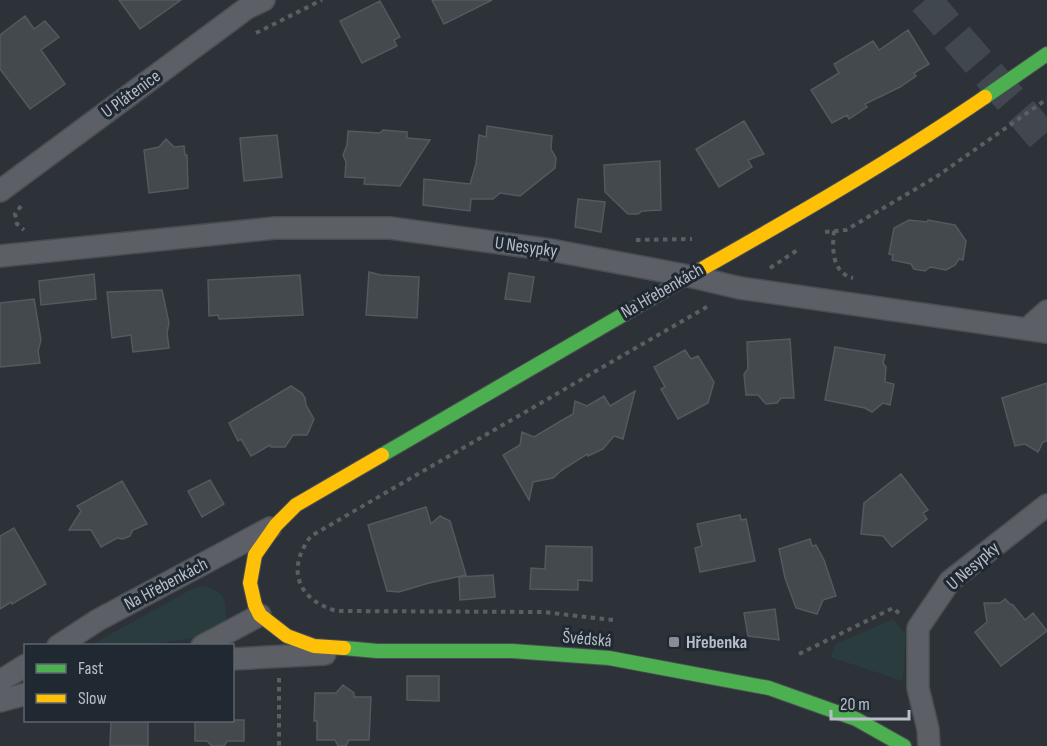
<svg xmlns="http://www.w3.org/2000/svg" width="1047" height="746" viewBox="0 0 1047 746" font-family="'Sofia Sans Condensed',sans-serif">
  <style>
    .green { fill: #2a3c3e }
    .building { fill: #44494e; stroke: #54595f; stroke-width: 1.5 }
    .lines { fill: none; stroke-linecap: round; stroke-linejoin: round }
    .highway-tunnel { stroke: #41474e; stroke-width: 33; stroke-dasharray: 33 16; stroke-linecap: butt }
    .street-casing { stroke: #4a4e53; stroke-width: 24 }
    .fast-casing { stroke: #4a4e53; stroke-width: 16 }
    .slow-casing { stroke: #4a4e53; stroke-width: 16 }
    .path { stroke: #5a5f63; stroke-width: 4; stroke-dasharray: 4.5 4.5; stroke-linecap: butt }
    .street { stroke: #5c6066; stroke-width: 21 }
    .fast { stroke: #4caf50; stroke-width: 14 }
    .slow { stroke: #ffc107; stroke-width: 14 }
    .poi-dot { fill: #868d96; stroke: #202832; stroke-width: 2 }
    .labels { text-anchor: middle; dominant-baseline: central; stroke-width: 6; stroke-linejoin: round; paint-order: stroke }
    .street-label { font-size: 18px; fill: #b7bec8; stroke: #202832 }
    .poi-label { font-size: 18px; font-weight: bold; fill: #b7bec8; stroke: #202832; text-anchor: start }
  </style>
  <rect width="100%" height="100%" fill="#2c3238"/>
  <path class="green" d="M202,586C226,590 227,602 226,624L215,634L151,645L89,646L194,588Z
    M893,619L906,634L903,681L830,657L836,644Z"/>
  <path class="building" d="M119,0H181L140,29Z
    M432,0H492L444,24Z
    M380,1L400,37L394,40L397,46L362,63L340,21Z
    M25,16L34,29L45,21L59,37L41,50L65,84L30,109L0,69V35Z
    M908,30L929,64L914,73L916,76L900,87L865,104L867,107L849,119L847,115L832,123L811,90L839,73L834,64L873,41L879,50Z
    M744,121L764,154L748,160L752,167L719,187L696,149Z
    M487,126L552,136L551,149L556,158L555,168L520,196L500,193L493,199H471L470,211L423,205L424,179L470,184L476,164L479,135L486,137Z
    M383,130L407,132V138L430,140L400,186L364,184L365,178L345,177L346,162L343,155L347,145L348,131L380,133Z
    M277,135L282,177L244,181L240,138Z
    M166,139L174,147L184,146L185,155H187L188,188L149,193L144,150L159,147Z
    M660,161L661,210L642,211L638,214H628L605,192L604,165Z
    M578,199L605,202L601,232L575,227Z
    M909,220L927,222L928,220L955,225L966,241L963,260L959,259L955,265L946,270L930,267L925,271L914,269L911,264L892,260L893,255L889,254L894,228Z
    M369,272L381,275L419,277L417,318L366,315Z
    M509,273L534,277L530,302L505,299Z
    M94,274L96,299L41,305L39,281Z
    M300,275L303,315L219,319L218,315L209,316L208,280Z
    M162,290L169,323L167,333L169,348L133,352L131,335L112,338L107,292Z
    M34,299L41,340L38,351L40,363L0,367V303Z
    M790,339L794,398H781L777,403L766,404L758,395H746L744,374L748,369L747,342Z
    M835,347L885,355L883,363L886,367L885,382L894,384L890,405L883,403L872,412L865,408L825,400Z
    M685,350L691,359L698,356L714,382L708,403L678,419L661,389L665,387L654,367Z
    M1047,383V441L1043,442L1038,452L1025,444L1015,446L1002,398Z
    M291,386L302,393L305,398L306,405L314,419L307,435H293L285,447H271L270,445L251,456L241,439L238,441L229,423Z
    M635,391L623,439L614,436L603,449L588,456L587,454L562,470L553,478L533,482L529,500L503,455L520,445L522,432L534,437L554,425L573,414L575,401L587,406L604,396L610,406Z
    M901,474L928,510L923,513L927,519L892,547L883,536L861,534L864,503Z
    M210,480L224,504L202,517L188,491Z
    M122,481L147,524L133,530L130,536L123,539L117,538L101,547L91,530H69L81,511L77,506Z
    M426,507L431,524L440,516L450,521L466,575L429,583L399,592L387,591L368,525Z
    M740,515L741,520L746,519L755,561L700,572L695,548L702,546L697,524Z
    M14,528L46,584L12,604L11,602L0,609V536Z
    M810,539L812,546L816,545L824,560L836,596L823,600L817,614L796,608L785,578L779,549Z
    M546,546L592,547V581L578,580V590L530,589L531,568L545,569Z
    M493,575L495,597L460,600L459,577Z
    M1005,599L1010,604L1013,605L1025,620L1033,613L1047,631L1001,666L975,632L987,622L984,603H1000Z
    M775,609L779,640L748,636L744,613Z
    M407,676H439V701L407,700Z
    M343,685L354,693V697H371L369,740H349L346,746H338L335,740H317V721H314L315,693H336Z
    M111,720H148V746H110Z
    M195,720H244V741H227L224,746H212L207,741H195Z"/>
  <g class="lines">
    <path class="highway-tunnel" d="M925,0L1047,142"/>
    <defs>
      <path id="street" d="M0,191L247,8L264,0
        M0,256L275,228H390L551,250L689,276L740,288L1047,332
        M1027,329L1047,311
        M58,646L98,620L270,528
        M202,646L260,615
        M232,659L325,654
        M0,681L26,665
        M0,701L26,694
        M929,746L928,729L918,688V628L950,581L1047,505"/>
      <path id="fast" d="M985,97L1047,54
        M382,455L700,270
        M344,648L377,651H512L609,658L769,688L856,719L904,746"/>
      <path id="slow" d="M700,270C797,215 893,160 985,97
        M344,648L314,646L287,636L260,615L255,605L250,583L255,555L276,525L296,505L382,455"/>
    </defs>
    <use href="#street" class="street-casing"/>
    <use href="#fast" class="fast-casing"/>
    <use href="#slow" class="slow-casing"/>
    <path class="path" d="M256,33L322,0
      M21,206L15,214L17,224L24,230
      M834,231C832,249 832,273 853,278
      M825,232L846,230L936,177L1047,99
      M636,240L692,239
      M770,268L799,249
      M613,620L543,612L336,611C297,599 286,569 311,536L710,305
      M799,654L893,608L900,614
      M279,678V746"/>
    <use href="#street" class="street"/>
    <use href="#fast" class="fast"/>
    <use href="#slow" class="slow"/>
  </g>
  <rect class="poi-dot" x="668" y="636" width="12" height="12" rx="3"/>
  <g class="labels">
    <g class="street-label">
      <text transform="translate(131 94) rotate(-36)">U Plátenice</text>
      <text transform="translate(526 247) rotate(8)">U Nesypky</text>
      <text transform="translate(662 291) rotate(-30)">Na Hřebenkách</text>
      <text transform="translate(973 566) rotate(-41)">U Nesypky</text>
      <text transform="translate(166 584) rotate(-28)">Na Hřebenkách</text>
      <text transform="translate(587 639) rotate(5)">Švédská</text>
    </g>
    <g class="poi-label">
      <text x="686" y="642">Hřebenka</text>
    </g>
  </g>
  <rect x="24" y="644" width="210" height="78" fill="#202832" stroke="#5c646e" stroke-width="1.5"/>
  <rect x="36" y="664" width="30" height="9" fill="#4caf50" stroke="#5c646e" stroke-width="1.5"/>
  <text x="78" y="674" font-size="18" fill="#b7bec8">Fast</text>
  <rect x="36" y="694" width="30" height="9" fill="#ffc107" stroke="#5c646e" stroke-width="1.5"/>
  <text x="78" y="704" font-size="18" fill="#b7bec8">Slow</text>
  <path d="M831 710v9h78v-9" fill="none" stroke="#b7bec8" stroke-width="3"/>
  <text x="840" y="710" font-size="18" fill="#b7bec8" stroke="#202832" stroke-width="4.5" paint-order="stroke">20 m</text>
</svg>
